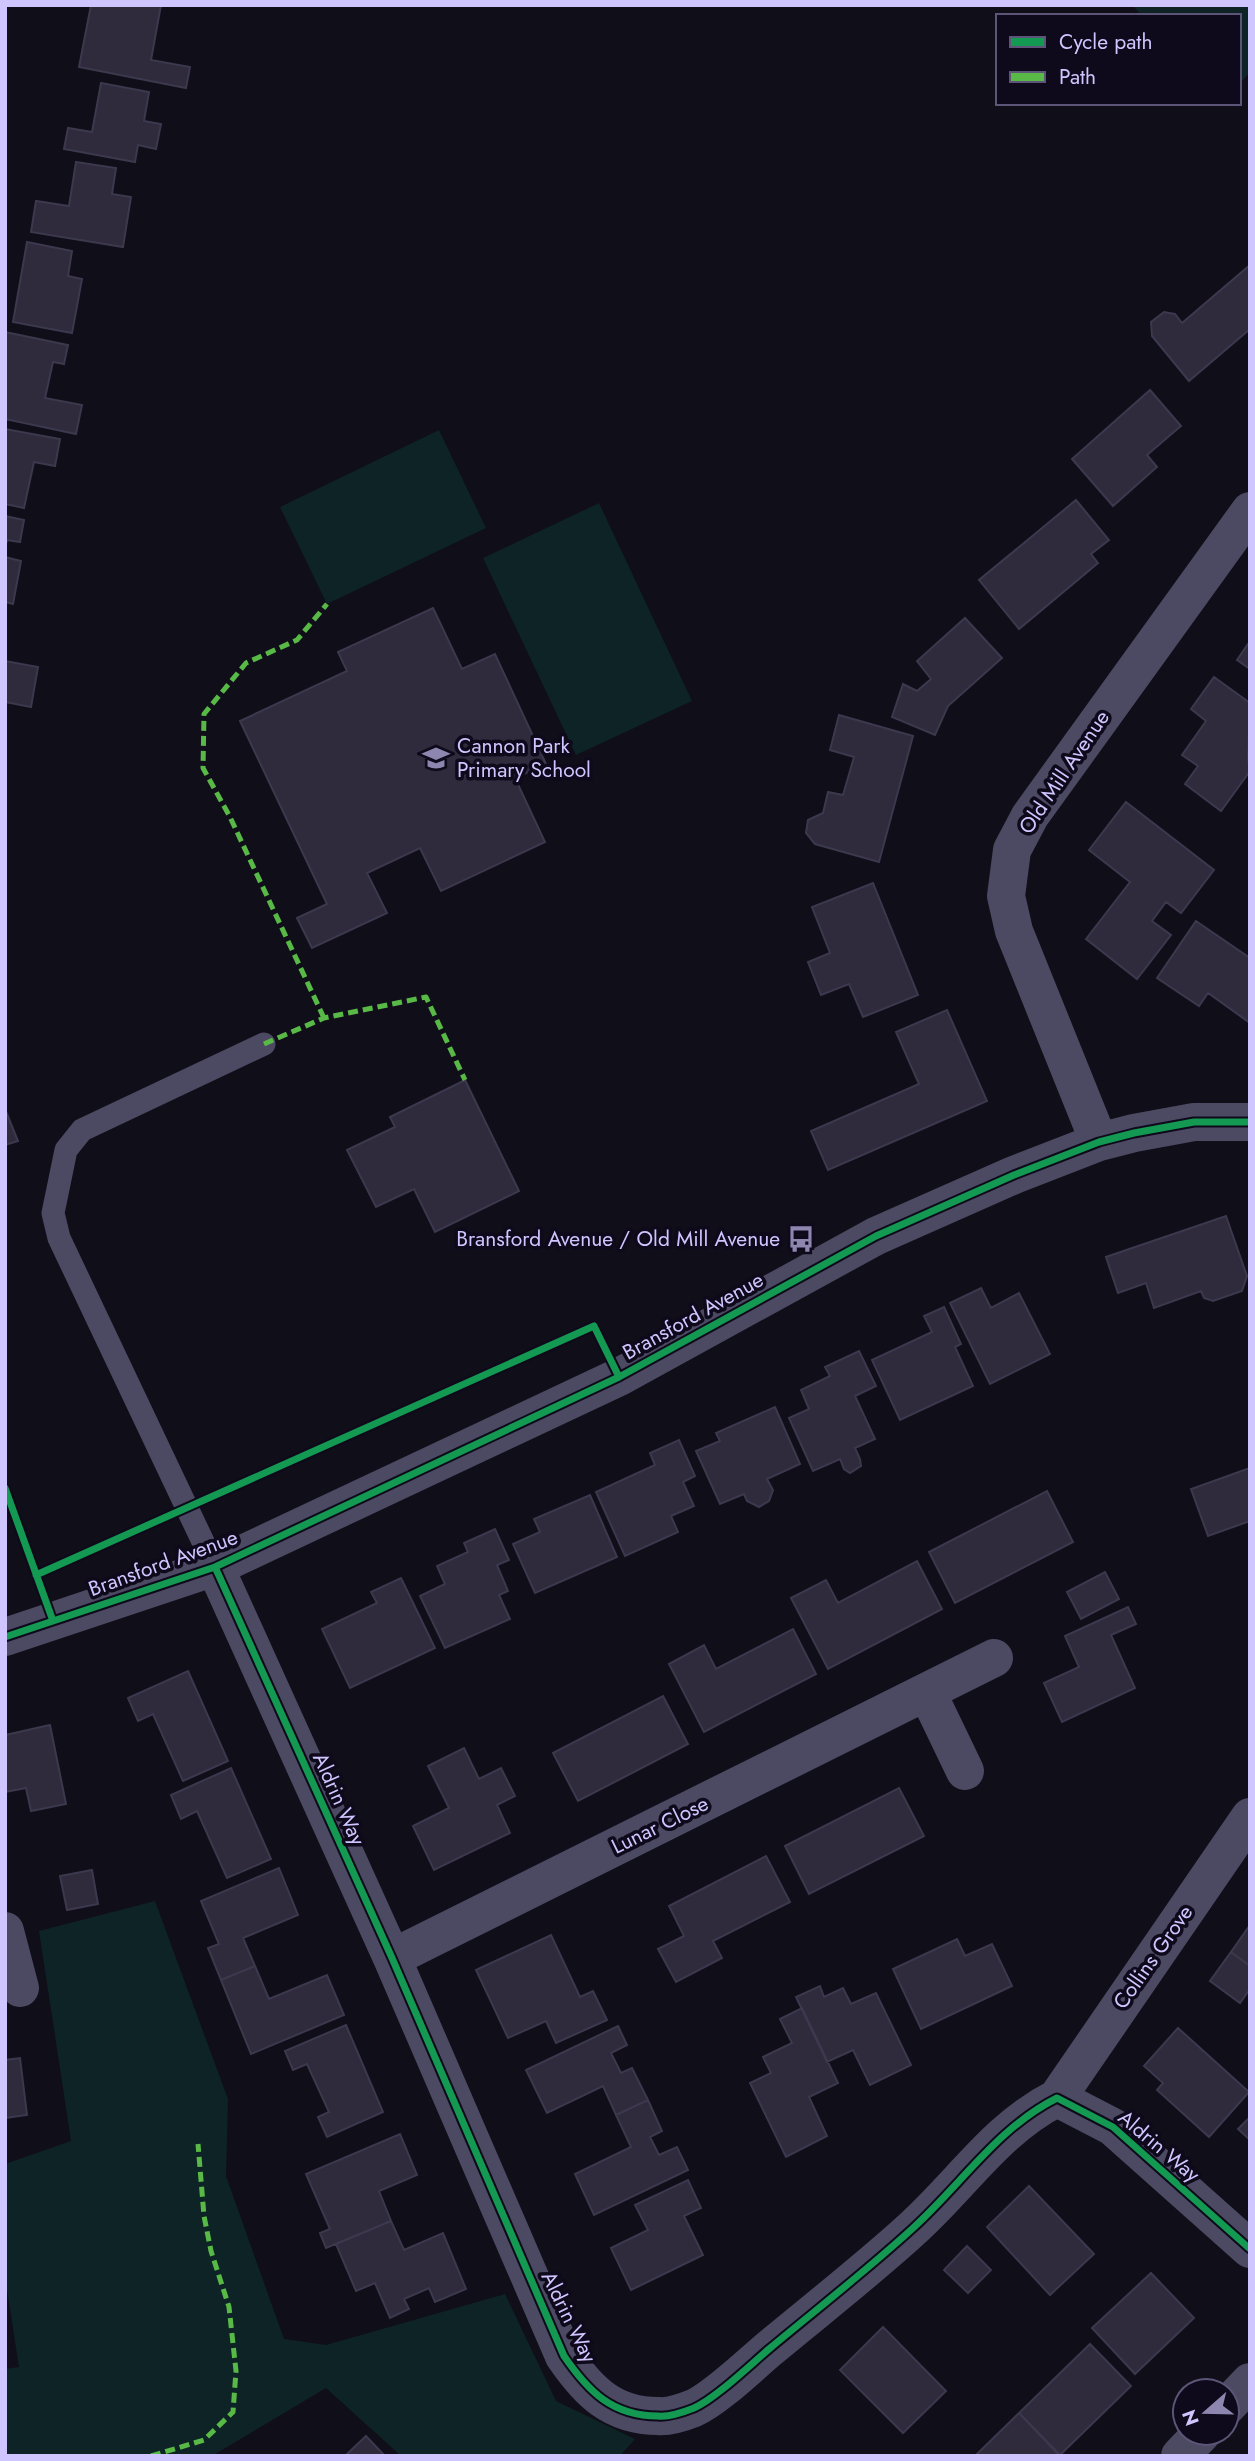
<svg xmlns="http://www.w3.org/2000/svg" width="1255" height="2461" viewBox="0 0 1255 2461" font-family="Jost,sans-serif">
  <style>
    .green { fill: #0d2325 }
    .building { fill: #2f2b3c; stroke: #3c384e; stroke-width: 2 }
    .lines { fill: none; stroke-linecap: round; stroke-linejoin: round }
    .lane { stroke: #4c4962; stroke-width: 23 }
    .street { stroke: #4c4962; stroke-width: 38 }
    .quiet { stroke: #58b947; stroke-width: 5; stroke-dasharray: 10 5; stroke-linecap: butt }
    .cycleway-casing { stroke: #0e0a1c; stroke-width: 11 }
    .cycleway { stroke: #139951; stroke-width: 7 }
    .labels { text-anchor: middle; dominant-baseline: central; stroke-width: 7; stroke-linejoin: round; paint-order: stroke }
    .poi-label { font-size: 21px; fill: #d0c6ff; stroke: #0e0a1c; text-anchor: start }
    .street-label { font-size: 21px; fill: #d0c6ff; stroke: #0e0a1c }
  </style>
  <rect width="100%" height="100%" fill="#100e18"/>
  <path class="green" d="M1132,5H1250V72L1239,85V16H1142Z
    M439,430L486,528L327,604L280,507Z
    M599,503L692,701L576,755L483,558Z
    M155,1901L228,2099L226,2176L284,2339L326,2345L505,2294L556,2401L635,2439L620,2456H401L326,2388L212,2456H5V2369L19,2367L5,2277V2164L71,2141L39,1931Z"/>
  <path class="building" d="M91,5H161L151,60L190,67L186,88L79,67Z
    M101,83L149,92L144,121L161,124L156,149L138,145L135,162L64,149L68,128L92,132Z
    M76,162L116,168L112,194L131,197L123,247L31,232L36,201L69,206Z
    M27,242L72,251L68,276L82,279L72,333L13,322Z
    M1250,265V329L1189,381L1152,336L1151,322L1164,312L1175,314L1182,323Z
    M5,332L68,345L64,364L53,362L45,398L82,405L76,434L5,419Z
    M1150,390L1181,426L1147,455L1157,467L1113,506L1072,459Z
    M5,429L60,439L55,466L34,462L24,508L5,504Z
    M1076,500L1109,540L1091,554L1098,563L1019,629L979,580Z
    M5,516L24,520L20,542L7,540L5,548Z
    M5,557L21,561L13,604L5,602Z
    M433,608L462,669L495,654L546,764L515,778L545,842L441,891L420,848L367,873L387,913L312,948L297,918L327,904L240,721L347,671L338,652Z
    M965,618L1002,658L948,706L935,735L892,717L903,684L917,691L931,679L917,661Z
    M1250,641V669L1237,660Z
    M5,661L38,667L31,707L5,702Z
    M1214,677L1250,703L1248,759L1250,771L1221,811L1185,784L1198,766L1182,755L1206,721L1191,709Z
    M839,715L913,736L879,862L815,844L806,833L808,820L823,813L828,792L843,795L854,757L830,750Z
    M1126,802L1214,870L1181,913L1166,902L1152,921L1171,935L1137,979L1086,939L1130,882L1089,850Z
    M873,883L918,995L863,1017L849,984L821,995L808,962L830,953L812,907Z
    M1196,921L1250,958V1023L1208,993L1199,1006L1157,978Z
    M947,1010L987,1101L828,1170L811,1131L919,1084L896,1032Z
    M465,1080L519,1191L435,1232L414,1189L376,1207L347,1150L395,1127L390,1117Z
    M5,1109L18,1141L5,1145Z
    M1226,1216L1247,1276L1242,1291L1213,1301L1204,1298L1201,1291L1154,1308L1146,1283L1118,1293L1106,1257Z
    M981,1288L991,1308L1019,1293L1050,1354L990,1384L950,1303Z
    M944,1307L961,1344L955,1347L973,1386L900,1420L872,1360L932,1332L924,1316Z
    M859,1351L876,1386L855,1396L875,1439L855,1448L860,1459L861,1466L850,1473L844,1469L840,1459L813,1471L789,1418L809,1409L801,1390L830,1376L825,1367Z
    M775,1407L800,1464L767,1479L773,1490L769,1501L759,1507L747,1501L744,1494L720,1504L696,1451L720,1441L716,1433Z
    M679,1440L695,1476L683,1482L694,1506L671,1516L678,1532L625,1556L596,1492L655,1465L650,1453Z
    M1250,1468V1521L1208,1536L1191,1489Z
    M1047,1491L1073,1542L955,1603L929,1552Z
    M590,1495L617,1557L535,1593L513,1544L540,1532L534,1519Z
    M495,1529L509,1560L497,1565L508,1591L499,1595L510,1619L445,1648L420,1596L445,1584L437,1566L468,1552L464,1543Z
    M917,1561L942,1609L828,1669L791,1598L826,1580L838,1603Z
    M1105,1572L1119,1599L1081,1619L1067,1592Z
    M401,1578L435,1648L350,1688L322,1629L377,1603L371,1592Z
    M1128,1607L1136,1624L1111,1635L1135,1688L1062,1722L1044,1683L1079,1667L1065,1636Z
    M793,1629L816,1674L704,1732L669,1664L704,1645L716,1669Z
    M188,1671L228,1761L183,1781L153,1714L138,1721L128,1698Z
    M663,1696L688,1744L578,1801L553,1753Z
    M50,1725L66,1804L31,1811L26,1788L5,1792V1735Z
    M464,1748L479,1779L501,1768L515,1796L497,1805L510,1833L434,1870L413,1826L449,1808L428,1766Z
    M231,1768L271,1859L227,1878L197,1811L181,1819L171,1795Z
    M899,1788L924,1836L809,1894L785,1846Z
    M766,1856L790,1902L713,1941L722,1958L676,1982L658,1949L684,1936L669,1906Z
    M279,1868L298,1915L243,1938L255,1966L221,1980L208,1948L219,1944L201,1901Z
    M92,1870L98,1904L67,1910L60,1876Z
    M1250,1925V1966L1231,1952Z
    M551,1935L580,1997L593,1991L607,2020L556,2043L546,2021L508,2038L476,1970Z
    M957,1939L965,1956L992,1944L1012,1986L921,2029L893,1969Z
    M1231,1952L1250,1966V1989L1240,2003L1210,1981Z
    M255,1966L269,1999L327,1975L344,2015L251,2054L221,1980Z
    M820,1986L824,1997L843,1988L851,2004L876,1993L911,2065L870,2085L853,2050L827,2062L796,1997Z
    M802,2008L838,2083L809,2097L827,2136L786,2157L750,2083L771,2073L763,2057L792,2043L780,2019Z
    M346,2025L383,2112L327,2137L318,2117L329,2112L307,2064L293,2070L285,2051Z
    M618,2026L627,2045L611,2053L621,2073L632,2068L648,2100L616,2115L603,2086L547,2113L526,2070Z
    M1178,2028L1249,2092L1209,2137L1157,2090L1163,2083L1144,2066Z
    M20,2058L27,2115L5,2118V2060Z
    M648,2100L662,2131L650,2137L659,2155L677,2147L688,2170L594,2215L575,2174L631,2147L616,2115Z
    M1250,2117V2140L1238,2129Z
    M400,2134L417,2175L379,2191L391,2221L326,2248L320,2233L330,2229L306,2174Z
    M688,2180L701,2208L684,2216L703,2255L631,2290L611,2248L648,2230L635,2205Z
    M1029,2186L1094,2254L1050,2295L987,2227Z
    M391,2221L404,2250L443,2233L466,2289L435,2302L429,2288L404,2299L409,2309L390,2318L375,2283L356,2291L336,2244Z
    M967,2246L991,2270L968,2293L944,2270Z
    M1151,2273L1194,2318L1135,2374L1092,2328Z
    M883,2327L946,2391L903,2433L840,2370Z
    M1090,2344L1131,2386L1060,2455L1019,2413Z
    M1019,2413L1060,2456H975Z
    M366,2436L385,2456H345Z"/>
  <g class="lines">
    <path class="lane" d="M215,1567L59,1238L53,1213L66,1150L82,1130L264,1044"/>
    <path class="street" d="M1099,1142L1014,931L1006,896L1012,850L1030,816L1250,511
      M215,1567L392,1958L564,2356C588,2391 612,2416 658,2416C668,2417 684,2412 694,2408C716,2398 750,2365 769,2349C817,2309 866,2271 912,2229C961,2185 997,2128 1057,2098L1113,2127L1250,2249
      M5,1637L215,1567L619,1377L876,1236L1014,1175L1099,1142L1134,1133L1194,1122H1250
      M927,1692L965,1771
      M5,1931L20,1988
      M392,1958L994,1658
      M1057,2098L1250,1817
      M1227,2406L1250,2382
      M1180,2456L1202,2433"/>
    <path class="quiet" d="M324,1018L230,817L203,768L204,714L246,663L297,640L327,604
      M264,1044L324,1018L426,997L465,1080
      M151,2456L204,2440L233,2412L236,2371L229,2307L211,2251L204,2216L198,2144"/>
    <defs>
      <path id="cycleway" d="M5,1488L53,1621
        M215,1567L392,1958L564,2356C588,2391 612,2416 658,2416C668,2417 684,2412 694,2408C716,2398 750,2365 769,2349C817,2309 866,2271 912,2229C961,2185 997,2128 1057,2098L1113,2127L1250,2249
        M36,1575L594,1326L619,1377
        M5,1637L215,1567L619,1377L876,1236L1014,1175L1099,1142L1134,1133L1194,1122H1250"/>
    </defs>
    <use href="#cycleway" class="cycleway-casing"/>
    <use href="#cycleway" class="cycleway"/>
  </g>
  <defs>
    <symbol id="school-bare" viewBox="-9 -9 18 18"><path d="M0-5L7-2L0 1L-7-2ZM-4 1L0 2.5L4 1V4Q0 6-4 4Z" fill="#8d86ae" stroke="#0e0a1c" stroke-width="2.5" paint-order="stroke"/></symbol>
    <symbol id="bus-bare" viewBox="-9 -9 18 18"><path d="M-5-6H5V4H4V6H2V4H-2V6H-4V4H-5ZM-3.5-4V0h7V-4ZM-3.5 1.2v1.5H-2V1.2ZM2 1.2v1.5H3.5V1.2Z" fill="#8d86ae" stroke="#0e0a1c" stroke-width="2.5" paint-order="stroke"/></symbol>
  </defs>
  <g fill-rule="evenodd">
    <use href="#school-bare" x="417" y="739" width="38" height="38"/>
    <use href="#bus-bare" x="782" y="1220" width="38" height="38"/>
  </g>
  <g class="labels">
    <g class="poi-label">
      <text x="457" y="746">Cannon Park<tspan x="457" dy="24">Primary School</tspan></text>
      <text x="780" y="1239" text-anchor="end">Bransford Avenue / Old Mill Avenue</text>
    </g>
    <g class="street-label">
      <text transform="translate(1064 772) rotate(-56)">Old Mill Avenue</text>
      <text transform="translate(693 1316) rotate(-29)">Bransford Avenue</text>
      <text transform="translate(163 1563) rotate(-20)">Bransford Avenue</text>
      <text transform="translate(339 1799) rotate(66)">Aldrin Way</text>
      <text transform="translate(660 1825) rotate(-26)">Lunar Close</text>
      <text transform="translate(1153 1957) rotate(-55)">Collins Grove</text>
      <text transform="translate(1159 2146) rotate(40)">Aldrin Way</text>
      <text transform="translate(569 2317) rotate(64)">Aldrin Way</text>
    </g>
  </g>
  <rect width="1255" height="2461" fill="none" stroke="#d0c6ff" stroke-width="14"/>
  <rect x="996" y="14" width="245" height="91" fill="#0e0a1c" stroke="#5c5577" stroke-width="2"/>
  <rect x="1010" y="37" width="35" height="10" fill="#139951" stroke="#5c5577" stroke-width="2"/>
  <text x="1059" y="49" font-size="21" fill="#d0c6ff">Cycle path</text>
  <rect x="1010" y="72" width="35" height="10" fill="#58b947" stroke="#5c5577" stroke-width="2"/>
  <text x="1059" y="84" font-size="21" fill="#d0c6ff">Path</text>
  <g transform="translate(1206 2412) rotate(250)"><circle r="33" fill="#0e0a1c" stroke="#5c5577" stroke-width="2"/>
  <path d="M0-5L12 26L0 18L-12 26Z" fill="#8d86ae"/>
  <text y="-10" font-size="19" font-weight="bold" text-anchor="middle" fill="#d0c6ff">N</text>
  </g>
</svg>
